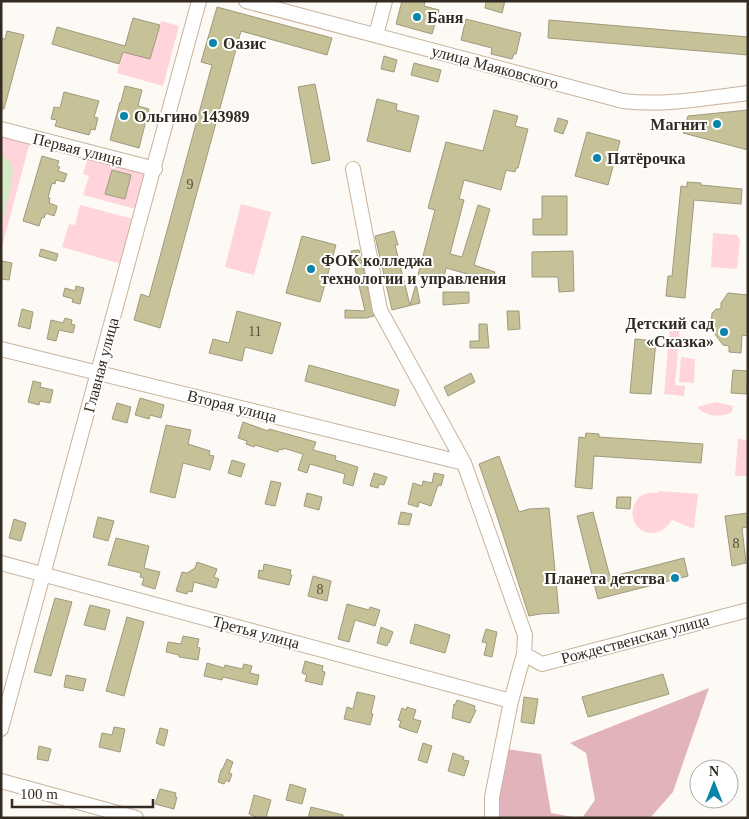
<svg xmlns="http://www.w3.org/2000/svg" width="749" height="819" viewBox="0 0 749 819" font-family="'Times New Roman',serif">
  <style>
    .green { fill: #ffd4db }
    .forest { fill: #e3b3bb }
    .water { fill: #d4eac4 }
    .building { fill: #c7c197; stroke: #9e9a7d }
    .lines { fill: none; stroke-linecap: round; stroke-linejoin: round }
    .minor-casing { stroke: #c9b39b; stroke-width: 16 }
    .minor { stroke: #fff; stroke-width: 14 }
    .poi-dot { fill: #0a84a9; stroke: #fff; stroke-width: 2 }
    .labels { text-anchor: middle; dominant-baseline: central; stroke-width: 4; stroke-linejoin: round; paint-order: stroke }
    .number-label { font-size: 14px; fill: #58503e }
    .poi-label { font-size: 16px; font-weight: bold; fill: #332b21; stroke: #fff; text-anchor: start }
    .street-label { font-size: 16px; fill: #332b21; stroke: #fff }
  </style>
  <rect width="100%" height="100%" fill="#fdf9f4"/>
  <path class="green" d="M133,18L160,25L161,21L179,26L163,86L117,73Z
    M1,134L30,142L1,250Z
    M88,157L135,169L145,174L136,209L83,195L89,176L83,174Z
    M241,204L271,212L254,275L225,267Z
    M80,205L133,219L121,264L62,247L69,224L75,225Z
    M713,233L737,235L740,240L737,269L711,267Z
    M670,326L680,327L675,385L685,386L684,396L664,394Z
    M681,357L695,359L694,383L679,382Z
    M716,402L733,406L732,412C721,418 706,417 697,407Z
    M738,439L748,440V476H735Z
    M659,491L698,494L694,529L672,520C667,527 662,532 653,533C624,534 626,487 658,493Z"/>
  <path class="forest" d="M709,688L673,792L650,818H582L595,800L586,753L570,743Z
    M507,749L541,754L551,813L579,818H499V788Z"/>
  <path class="water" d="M1,154C4,157 10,161 12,166C16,173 4,216 1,226Z"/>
  <path class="building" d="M402,1H425L424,6L439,10L432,34L396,24Z
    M486,1H505L502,13L485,8Z
    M217,7L332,38L327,55L241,31L160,328L134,320L141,294L149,297L212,65L201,62Z
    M133,18L160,25L150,59L123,52L119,64L52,44L57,27L125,46Z
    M466,19L521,33L516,54H514L512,59L491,54L492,48L461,40Z
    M549,20L748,37V55L548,38Z
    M7,31L24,35L4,109H1V38L5,39Z
    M384,56L397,60L394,72L381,69Z
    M414,63L441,70L438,82L411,75Z
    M315,84L330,160L312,164L298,87Z
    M125,86L142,90L138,106L149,109L139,148L110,140L120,102H121Z
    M64,92L99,101L94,117L98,118L95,130L91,129L89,135L55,126L57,120L51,119L54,107L60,108Z
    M377,99L397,104L396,110L419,116L410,152L367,141Z
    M494,110L518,116L515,126L528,129L518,168H516L515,172L506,170L501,190L464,180L459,199L464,200L450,254L462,257L478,205L490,209L474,265L495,272L492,281L446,268L443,282L418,275L435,210L428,208L446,142L483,151Z
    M748,110V150L683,133L688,116Z
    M558,118L568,121L563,134L554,131Z
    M587,132L620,141L608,185L575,176Z
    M42,156L59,161L57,166L60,167L58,171L67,174L64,182L56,180L55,184L52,183L48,198H50L49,203L57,206L56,211L54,216L46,213L44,218L42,217L39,226L23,221Z
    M112,170L131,175L125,199L105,194Z
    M687,182L701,183V185L742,189L741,204L694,200L685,298L666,296L668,276H672L681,186L687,187Z
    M542,196H567V235H533V219H542Z
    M394,231L398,245H395L410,305L416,284L420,303L392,310L375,236Z
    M302,236L336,245L320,302L286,293Z
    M41,249L58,254L56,261L39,256Z
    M359,250L374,316L366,318H345V310L365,311L351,251Z
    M573,251L574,291L559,292L558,277H532V252Z
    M2,261L12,263L9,280L1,279Z
    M76,286L84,288L80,304L72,302L73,299L63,296L65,288L75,291Z
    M443,292H469V303L443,305Z
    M728,293L748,295V336L742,335L741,353L729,352V346L723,345L711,329L712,313L716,309H721V303Z
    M22,309L33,312L30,329L18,326Z
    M237,311L281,323L272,354L245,347L242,361L209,353L213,339L229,343Z
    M507,311H519L520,329L508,330Z
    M65,318L72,320L71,324L75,325L73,333L59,330L56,341L47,339L51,320L63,323Z
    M479,324H487L489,348H470V341H479Z
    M635,339L656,341L651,394L630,393Z
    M309,365L399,390L395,406L305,381Z
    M733,370L748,371L746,394L731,393Z
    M471,373L475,382L448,396L444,387Z
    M33,381L41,383L40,387L53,390L50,403L40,401L39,405L28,402Z
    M140,398L164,405L161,418L150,415L149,419L135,415Z
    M117,403L131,407L127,423L112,419Z
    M243,422L268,431L269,429L316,442L313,450L336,456L335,460L358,467L353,486L343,483L345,474L310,464L307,473L298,470L303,454L283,448V450L279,449L278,452L255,445L254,447L246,444L247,441L238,438Z
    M166,425L191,430L188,444L210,451L209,455L214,456L210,470L183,463L175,498L150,492Z
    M586,433L599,434V437L703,444L701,463L594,456L592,489L575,487L579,437L585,438Z
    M499,456L519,512L529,509L549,508L559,613L540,614L529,616L498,519L479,464Z
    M232,460L245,464L241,477L228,473Z
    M374,473L387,477L384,485L379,484L378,488L370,486Z
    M434,473L444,475L441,486L438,485L431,506L419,502L418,507L408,504L413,483L422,486L423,481L432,483Z
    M271,481L281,483L275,506L265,504Z
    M307,493L322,497L319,510L304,506Z
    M617,497H631L630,509L616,508Z
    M401,512L412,514L409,525L398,524Z
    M593,512L610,577L684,558L688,576L598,599L577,516Z
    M748,513V527L742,528L746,563L732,566L725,516Z
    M98,517L114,521L108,541L93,537Z
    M14,519L26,523L21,541L9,538Z
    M116,538L149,546L144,568L160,572L155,589L142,585L144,578L140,577L141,573L108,565Z
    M197,562L217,569L214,577L219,579L216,588L194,582L192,592L188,591L187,594L176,591L182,572L187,573L195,568Z
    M264,564L291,570L290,574L292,575L289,585L258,578L259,570L263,571Z
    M313,576L331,581L327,601L308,596Z
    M55,598L72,602L51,676L34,672Z
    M347,604L369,610L370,607L380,610L375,626L355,620L349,642L338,639Z
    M90,605L110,610L105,630L84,625Z
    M127,617L144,622L124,696L106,691Z
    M415,624L450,635L445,653L410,643Z
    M381,627L393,632L389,643L388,642L387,646L377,643Z
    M486,629L497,632L492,657L484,655L487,643L482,642Z
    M183,636L199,639L197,647L200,648L198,660L179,657V655L166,652L168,642L181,644Z
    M305,661L323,666L322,671L325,672L322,685L305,681L307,675L302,673Z
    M207,663L224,668L225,665L242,669L244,664L252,666L250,673L259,675L257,685L223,677L222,680L204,676Z
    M663,674L669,694L588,717L582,697Z
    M66,675L86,679L83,691L64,687Z
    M357,692L375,696L371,713L373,714L370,725L344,719L347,707L353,709Z
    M524,697L538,699L534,724L521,722Z
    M457,700L475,706L474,710H476L470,723L452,718L454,704L455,705Z
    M407,707L416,710L413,719L421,721L417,733L399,727L401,721L398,720L402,708L406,710Z
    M114,727L125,729L120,752L99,747L102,733L112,735Z
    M160,728L168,730L164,746L156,743Z
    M423,743L432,746L427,763L418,760Z
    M39,746L51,749L48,761L37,759Z
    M453,753L464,757L463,760L469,761L464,776L448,771Z
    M227,759L233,762L229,773L232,774L229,782L226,780L224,784L218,782L221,770H222Z
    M290,784L306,789L302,804L286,800Z
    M160,789L176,793L175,797H177L174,809L155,804Z
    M254,795L271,800L266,818H258L249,814Z
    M311,807L343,815V818H308Z"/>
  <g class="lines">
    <defs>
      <path id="minor" d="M246,1L623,101C664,106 707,98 748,93
        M376,35L385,1
        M1,129L155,169
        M353,169L380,310L464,463L525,635L524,654L511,701L492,797V818
        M1,349L464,463
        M1,563L511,701
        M524,654L542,664L748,610
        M1,729L199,1
        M1,781L136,818"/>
    </defs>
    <use href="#minor" class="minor-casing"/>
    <use href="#minor" class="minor"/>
  </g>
  <g class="poi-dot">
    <circle cx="417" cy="17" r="5"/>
    <circle cx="213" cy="43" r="5"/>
    <circle cx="124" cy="116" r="5"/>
    <circle cx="717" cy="124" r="5"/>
    <circle cx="597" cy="158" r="5"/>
    <circle cx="311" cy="269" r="5"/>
    <circle cx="724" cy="332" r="5"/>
    <circle cx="675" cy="578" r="5"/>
  </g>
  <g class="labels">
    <g class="number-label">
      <text x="190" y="184">9</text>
      <text x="255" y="331">11</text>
      <text x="736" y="543">8</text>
      <text x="320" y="589">8</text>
    </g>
    <g class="poi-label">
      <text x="427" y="17">Баня</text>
      <text x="223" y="43">Оазис</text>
      <text x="134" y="116">Ольгино 143989</text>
      <text x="707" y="124" text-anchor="end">Магнит</text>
      <text x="607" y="158">Пятёрочка</text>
      <text x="321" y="260">ФОК колледжа<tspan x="321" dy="18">технологии и управления</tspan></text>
      <text x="714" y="323" text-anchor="end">Детский сад<tspan x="714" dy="18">«Сказка»</tspan></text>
      <text x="665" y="578" text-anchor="end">Планета детства</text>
    </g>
    <g class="street-label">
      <text transform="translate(495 67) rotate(15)">улица Маяковского</text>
      <text transform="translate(78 149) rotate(14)">Первая улица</text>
      <text transform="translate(101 365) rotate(-75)">Главная улица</text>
      <text transform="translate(232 406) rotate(14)">Вторая улица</text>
      <text transform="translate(256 632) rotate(15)">Третья улица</text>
      <text transform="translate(635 639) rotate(-15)">Рождественская улица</text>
    </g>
  </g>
  <rect width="749" height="819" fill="none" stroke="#332b21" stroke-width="5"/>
  <g transform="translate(714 784)"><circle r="24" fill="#ffffff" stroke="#adaaa6"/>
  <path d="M0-4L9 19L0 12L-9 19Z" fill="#0a84a9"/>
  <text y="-8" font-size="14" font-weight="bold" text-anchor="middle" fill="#332b21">N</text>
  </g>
  <path d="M12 799v8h141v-8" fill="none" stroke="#332b21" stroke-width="2.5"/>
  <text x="20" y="799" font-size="15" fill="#332b21" stroke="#ffffff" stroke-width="4" paint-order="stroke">100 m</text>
</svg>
